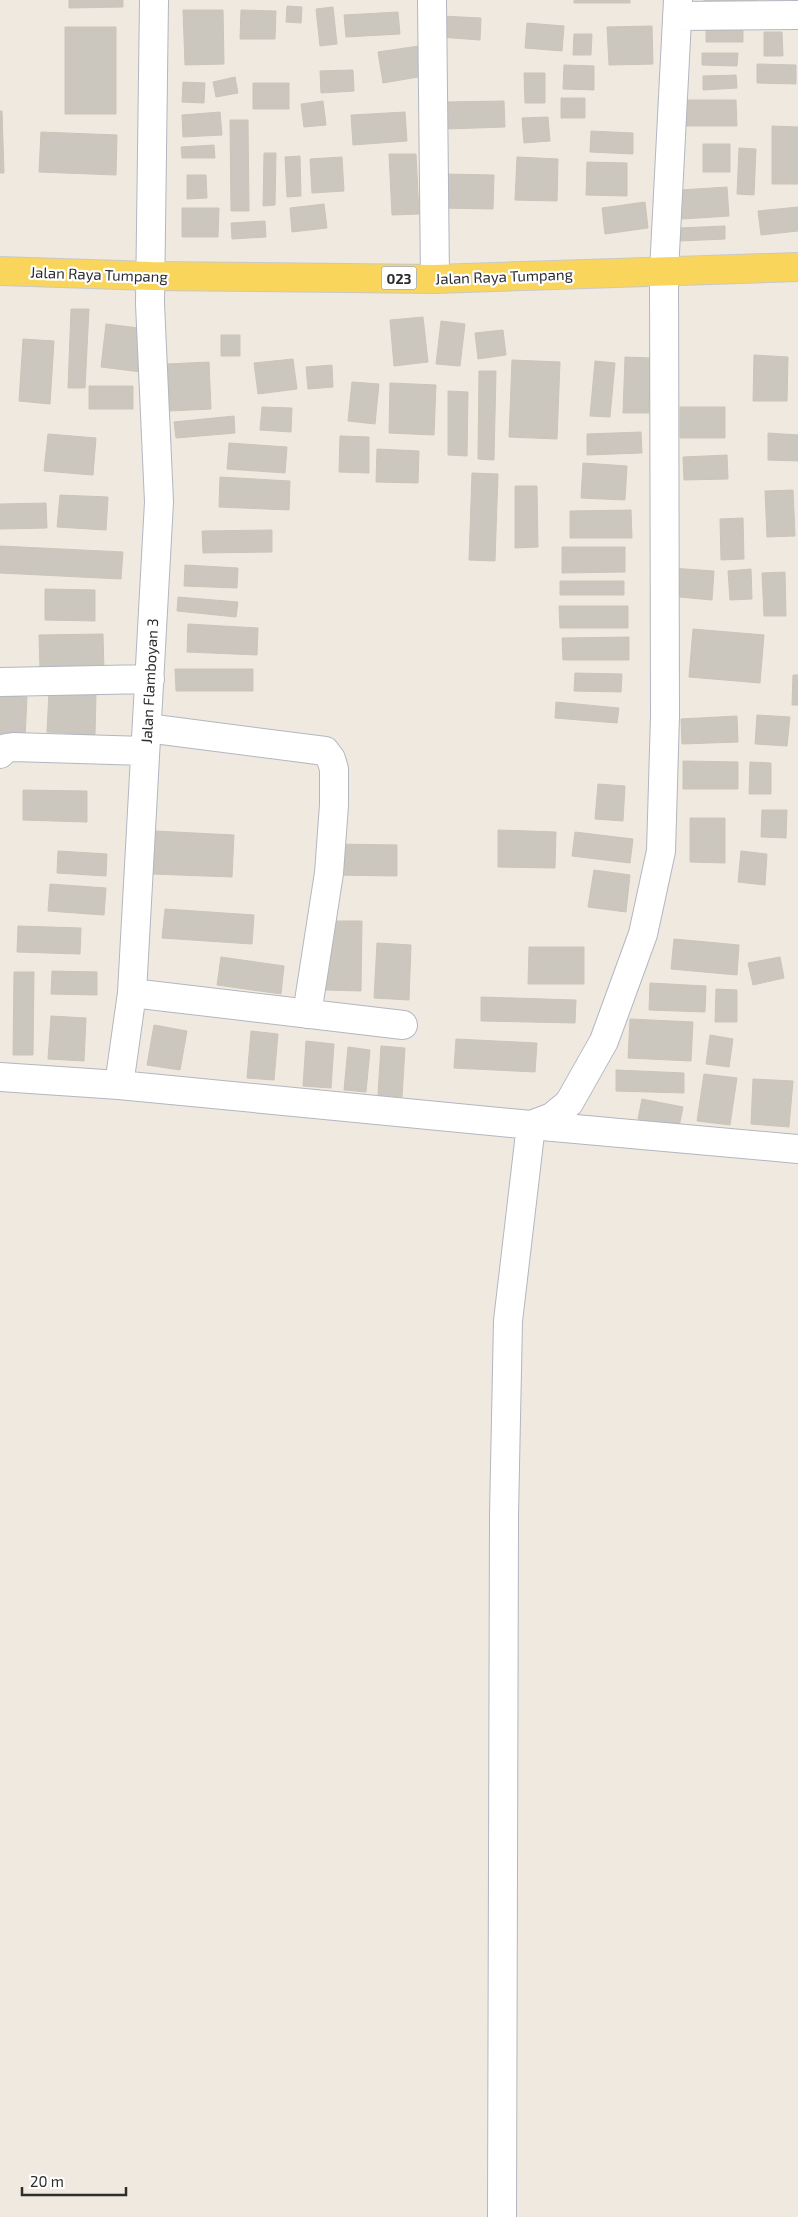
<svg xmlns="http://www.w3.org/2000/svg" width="798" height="2217" viewBox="0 0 798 2217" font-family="'Exo 2',sans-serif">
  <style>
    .building { fill: #cbc7be; stroke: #cbc5b9 }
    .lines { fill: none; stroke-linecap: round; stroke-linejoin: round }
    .minor-casing { stroke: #b3b6c1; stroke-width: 30 }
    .major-casing { stroke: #c8c8c8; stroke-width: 30 }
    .minor { stroke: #fff; stroke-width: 28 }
    .major { stroke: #f9d65b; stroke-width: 28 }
    .labels { text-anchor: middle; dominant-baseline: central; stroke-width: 4.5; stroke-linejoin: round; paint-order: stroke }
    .shield { fill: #fff; stroke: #6c6c6c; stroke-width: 1 }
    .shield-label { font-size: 14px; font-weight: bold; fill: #2d2d2d }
    .street-label { font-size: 15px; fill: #2d2d2d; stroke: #fff }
  </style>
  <rect width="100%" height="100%" fill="#efe9e0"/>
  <path class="building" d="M69,0H123V7L69,8Z
    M574,0H630V3H574Z
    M704,0H757V10L704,12Z
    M287,6L302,7L301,23L286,22Z
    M333,7L337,44L320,46L316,9Z
    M183,10H223L224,64L185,65Z
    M241,10L276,11L275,39H240Z
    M398,12L400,34L346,37L344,15Z
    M442,16L481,18L480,40L440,37Z
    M706,22H743V42H706Z
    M527,23L564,26L562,51L525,48Z
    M652,26L653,64L609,65L607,27Z
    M65,27H116V114H65Z
    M764,32H782L783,56H764Z
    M574,34H592L591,55H573Z
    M419,46L424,76L383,83L378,52Z
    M702,53H738L737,66L702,65Z
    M757,64L796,65V84L757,83Z
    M564,65L594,66V90L563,89Z
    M353,70L354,91L321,93L320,71Z
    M524,73H545V103H525Z
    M736,75L737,88L703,90V76Z
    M235,77L238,93L216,97L213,82Z
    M183,82L205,83L204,103L182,102Z
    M253,83H289V109H253Z
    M561,98H585V118H561Z
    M685,100H736L737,126H685Z
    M323,101L326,125L304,127L301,104Z
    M504,101L505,127L446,129V102Z
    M0,111H2L4,173H0Z
    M220,112L222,135L183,137L182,115Z
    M405,112L407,141L353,145L351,115Z
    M548,117L550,141L524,143L522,118Z
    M230,120H248L249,211H231Z
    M772,126L798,127V184H772Z
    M591,131L633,133V154L590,152Z
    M41,132L117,135L116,175L39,172Z
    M703,144H730V172H703Z
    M214,145L215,158H182L181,147Z
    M739,148L756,149L754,195L737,194Z
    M264,153H276L275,205L263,206Z
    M389,154H416L419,214L392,215Z
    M300,156L301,196L287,197L285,157Z
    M342,157L344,191L312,193L310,159Z
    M517,157L558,159L557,201L515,200Z
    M587,162L627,163V196L586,195Z
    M441,174L494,175L493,209L441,208Z
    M187,175H206L207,198L187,199Z
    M727,187L729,216L682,219L680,190Z
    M645,202L648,228L605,234L602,208Z
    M324,204L327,228L292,232L290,208Z
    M798,207V231L761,235L758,211Z
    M182,208H219L218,237H182Z
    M265,221L266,237L232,239L231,223Z
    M725,226V239L679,241L678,228Z
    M71,309H89L85,388H68Z
    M423,317L428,362L394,366L390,320Z
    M441,321L465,324L460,366L436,364Z
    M106,324L147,329L141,372L101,367Z
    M503,330L506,355L478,359L475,333Z
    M221,335H240V356H221Z
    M23,339L54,341L50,404L19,401Z
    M754,355L788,357L787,401H753Z
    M625,357L651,358L649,413H623Z
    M293,359L297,389L258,394L254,363Z
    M512,360L560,362L557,439L509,437Z
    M595,361L615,363L610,417L590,416Z
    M209,362L211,409L169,411L167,364Z
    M332,365L333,387L308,389L306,367Z
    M479,371H496L494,460L478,459Z
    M352,382L379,384L375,424L348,421Z
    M390,383L436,385L434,435L389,433Z
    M89,386H133V409H89Z
    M448,391L468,392L467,456L448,455Z
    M262,407L292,408L291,432L260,430Z
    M680,407H725V438H680Z
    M234,416L235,433L176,438L174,422Z
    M641,432L642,453L587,455V434Z
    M768,433L798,435V461L768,460Z
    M48,434L96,438L93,475L44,471Z
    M340,436L369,437V473L339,472Z
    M229,443L287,447L285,473L227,469Z
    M377,449L419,451L418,483L376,482Z
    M727,455L728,479L684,480L683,457Z
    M583,463L627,466L625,500L581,498Z
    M472,473L498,474L495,561L469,560Z
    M220,477L290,481L289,510L219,507Z
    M515,486H537L538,547L515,548Z
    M793,490L795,536L767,537L765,491Z
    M60,495L108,497L106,530L57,527Z
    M46,503L47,528L0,529V504Z
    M631,510L632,538H570V511Z
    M743,518L744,559L721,560L720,519Z
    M272,530V552L203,553L202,531Z
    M0,546L123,552L121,579L0,573Z
    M562,547H625V572L562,573Z
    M185,565L238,568L237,588L184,586Z
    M671,568L714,571L712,600L668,596Z
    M751,569L752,599L730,600L728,571Z
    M785,572L786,616H764L762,573Z
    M560,581H624V595H560Z
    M45,589L95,590V621L45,620Z
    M178,597L238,602L236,617L177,611Z
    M559,606H628V628H560Z
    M188,624L258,628L257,655L187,652Z
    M693,629L764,635L760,683L689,677Z
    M103,634L104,670H40L39,635Z
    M629,637V660H563L562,638Z
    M175,669H253V691H176Z
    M575,673L622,674L621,692L574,691Z
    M793,675H798V705H792Z
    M49,691L96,694L95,735L47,732Z
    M0,696L27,697L25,737L0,735Z
    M556,702L619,708L617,723L555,718Z
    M757,715L790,717L787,746L755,744Z
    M737,716L738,742L682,744L681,719Z
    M683,761L738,762V789H683Z
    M750,762L771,763V794H749Z
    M598,784L625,786L623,821L595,819Z
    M23,790L87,791V822L23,820Z
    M762,810H787L786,838L761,837Z
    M690,818H725V863L690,862Z
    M498,830L556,832L555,868L498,867Z
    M155,831L234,835L232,877L153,874Z
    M575,832L633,839L630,863L572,856Z
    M335,844L397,845V876L335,875Z
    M58,851L107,854L106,876L57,873Z
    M741,851L767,854L765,885L738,882Z
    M594,870L630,875L626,912L588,907Z
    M50,884L106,888L104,915L48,911Z
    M165,909L254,915L252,944L162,938Z
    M327,921H362L361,991L326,990Z
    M18,926L81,928L80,954L17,952Z
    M674,939L739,945L737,975L671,969Z
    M377,943L411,945L409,1000L374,998Z
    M529,947H584V984H528Z
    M221,957L284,966L281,994L217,985Z
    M780,957L784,978L753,985L748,963Z
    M52,971L97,972V995L51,994Z
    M14,972H34L33,1055H13Z
    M650,983L706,986L705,1012L649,1010Z
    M716,989L737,990V1022H715Z
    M481,997L576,1000L575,1023L481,1021Z
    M51,1016L86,1018L84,1061L48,1059Z
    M630,1019L693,1022L691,1061L628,1058Z
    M154,1025L187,1031L180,1070L147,1065Z
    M251,1031L278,1034L274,1080L247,1078Z
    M710,1035L733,1039L729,1067L706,1064Z
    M456,1039L537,1043L535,1072L454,1068Z
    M306,1041L334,1044L331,1088L303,1086Z
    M381,1046L405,1048L402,1097L378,1095Z
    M348,1047L370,1050L366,1092L344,1090Z
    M616,1070L684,1073V1093L616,1091Z
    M704,1074L737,1078L730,1125L697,1121Z
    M753,1079L793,1081L789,1127L751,1124Z
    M642,1099L683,1107L679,1127L638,1119Z"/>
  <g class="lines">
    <defs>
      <path id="minor" d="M432,0L435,279
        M677,16L798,15
        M0,682L150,679
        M147,728L325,751L331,759L334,769V805L329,873L307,1014
        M0,754L6,748L13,747L145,751
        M132,993L403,1025
        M0,1077L119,1085L531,1125L552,1117L569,1103L604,1041L643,934L661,851L665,716L664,272L678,0
        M119,1085L132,993L159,502L150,304L154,0
        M502,2217L504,1515L508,1321L531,1125L798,1149"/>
      <path id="major" d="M0,271L151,276L435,279L798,267"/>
    </defs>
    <use href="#minor" class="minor-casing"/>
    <use href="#major" class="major-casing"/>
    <use href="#minor" class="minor"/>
    <use href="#major" class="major"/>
  </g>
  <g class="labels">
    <rect class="shield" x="381.5" y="266.5" width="35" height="23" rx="4"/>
    <g class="shield-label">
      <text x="399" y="278">023</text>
    </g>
    <g class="street-label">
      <text transform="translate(99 274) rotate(2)">Jalan Raya Tumpang</text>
      <text transform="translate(504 276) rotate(-2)">Jalan Raya Tumpang</text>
      <text transform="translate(149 681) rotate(-87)">Jalan Flamboyan 3</text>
    </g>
  </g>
  <path d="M22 2187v8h104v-8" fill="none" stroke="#2d2d2d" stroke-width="2.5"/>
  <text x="30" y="2187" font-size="15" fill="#2d2d2d" stroke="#ffffff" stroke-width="4" paint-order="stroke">20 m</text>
</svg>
